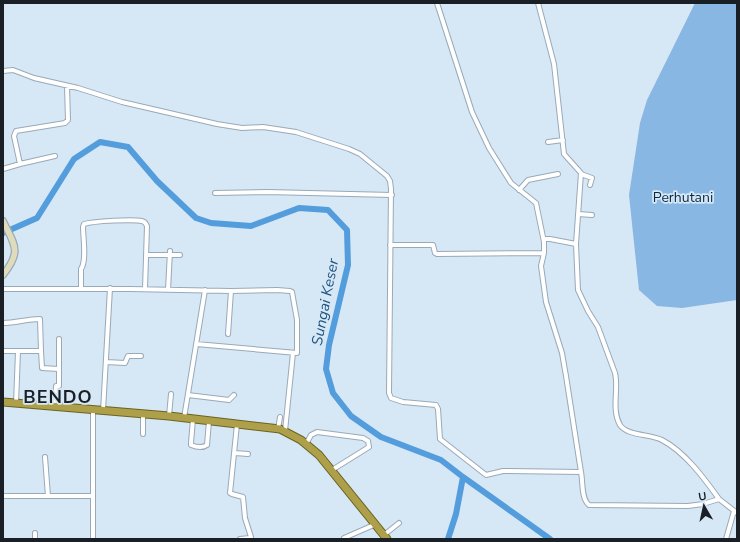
<svg xmlns="http://www.w3.org/2000/svg" width="740" height="542" viewBox="0 0 740 542" font-family="'Nunito Sans',sans-serif">
  <style>
    .green { fill: #87b7e2 }
    .lines { fill: none; stroke-linecap: round; stroke-linejoin: round }
    .river { stroke: #539ddd; stroke-width: 6 }
    .minor-casing { stroke: #9aa9b8; stroke-width: 6 }
    .secondary-casing { stroke: #9aa9b8; stroke-width: 8 }
    .trunk-casing { stroke: #6c6320; stroke-width: 9 }
    .minor { stroke: #fff; stroke-width: 4 }
    .secondary { stroke: #e0dbbb; stroke-width: 5.5 }
    .trunk { stroke: #aea04a; stroke-width: 7 }
    .labels { text-anchor: middle; dominant-baseline: central; stroke-width: 3.5; stroke-linejoin: round; paint-order: stroke }
    .park-label { font-size: 14px; fill: #0b2b45; stroke: #d6e7f6 }
    .water-label { font-size: 15px; font-style: italic; fill: #1f547f; stroke: #d6e7f6 }
    .district-label { font-size: 18px; font-weight: bold; letter-spacing: 1px; fill: #191f25; stroke: #d6e7f6 }
  </style>
  <rect width="100%" height="100%" fill="#d6e7f6"/>
  <path class="green" d="M695,3H737V300L682,308L657,306L639,290L629,195L640,123L647,100Z"/>
  <g class="lines">
    <path class="river" d="M3,233L37,218L74,159L100,142L128,147L157,181L196,218L211,223L251,226L299,208L328,210L347,230L348,265L329,345L326,369L333,393L351,416L381,437L441,460L463,477L456,514L448,539
      M463,477L550,539"/>
    <defs>
      <path id="minor" d="M437,3L472,112L489,148L511,183L536,203L544,242V253L541,266L546,302L562,353L566,376L581,472
        M538,3L554,64L564,154L581,173L576,244L578,290L588,311L598,327L615,373C619,389 611,409 620,425C627,436 651,434 662,440C685,452 704,478 719,499
        M3,71L13,70L34,78L78,88L122,102L217,124L242,128L263,127L296,132L349,149L360,154L387,176L390,181L391,189L389,393L391,398L403,402L436,405L438,409L440,439L486,475L503,471L581,472C583,481 581,499 589,505L688,506L703,504L719,499L737,513
        M548,142L563,140
        M20,164L55,156
        M3,169L20,164L14,136L16,131L59,124L65,123L68,120L67,86
        M581,174L592,178L590,185
        M519,190L528,180L558,174
        M215,193L267,192L392,195
        M578,214L592,215
        M544,239H550L576,244
        M390,245H433L435,253L437,254L544,253
        M146,255H180
        M81,288V269C87,261 83,237 83,227L84,224C94,221 133,219 142,221C146,222 145,223 147,226L145,289
        M3,289H130L231,291L277,290L290,291L292,292L297,320V353L196,344
        M168,290L170,251
        M3,323C16,323 27,319 40,319L41,351H3
        M228,334L231,291
        M41,351L42,368L59,369
        M106,362L125,363L128,356H141
        M188,395L229,400L234,395
        M16,404L18,351
        M55,407L56,386H59V339
        M93,411V539
        M103,411L110,288
        M169,416L171,394
        M184,418L205,290
        M193,419L191,443V445C196,447 203,448 207,445L209,421
        M237,424L230,493L232,494L243,497L245,518L251,537L250,538L240,539
        M278,429L280,417
        M285,431L293,353
        M143,434V415
        M306,444L311,435L317,432L363,438L368,441L369,447L332,470
        M235,453L248,454
        M45,457L48,496
        M3,496H93
        M35,533V539
        M384,535L399,523
        M344,538L376,524
        M726,539L734,511"/>
      <path id="secondary" d="M3,221C15,246 22,251 3,275"/>
      <path id="trunk" d="M3,402L169,416L280,429L301,440L319,455L387,539"/>
    </defs>
    <use href="#minor" class="minor-casing"/>
    <use href="#secondary" class="secondary-casing"/>
    <use href="#trunk" class="trunk-casing"/>
    <use href="#minor" class="minor"/>
    <use href="#secondary" class="secondary"/>
    <use href="#trunk" class="trunk"/>
  </g>
  <g class="labels">
    <g class="park-label">
      <text x="683" y="197">Perhutani</text>
    </g>
    <g class="water-label">
      <text transform="translate(325 302) rotate(-79)">Sungai Keser</text>
    </g>
    <g class="district-label">
      <text x="58" y="397">BENDO</text>
    </g>
  </g>
  <rect width="740" height="542" fill="none" stroke="#191f25" stroke-width="8"/>
  <g transform="translate(704 506) rotate(351)" stroke="#d6e7f6" stroke-width="3" paint-order="stroke">
  <path d="M0-3L7 15L0 10L-7 15Z" fill="#191f25"/>
  <text y="-6" font-size="11" font-weight="bold" text-anchor="middle" fill="#191f25">U</text>
  </g>
</svg>
